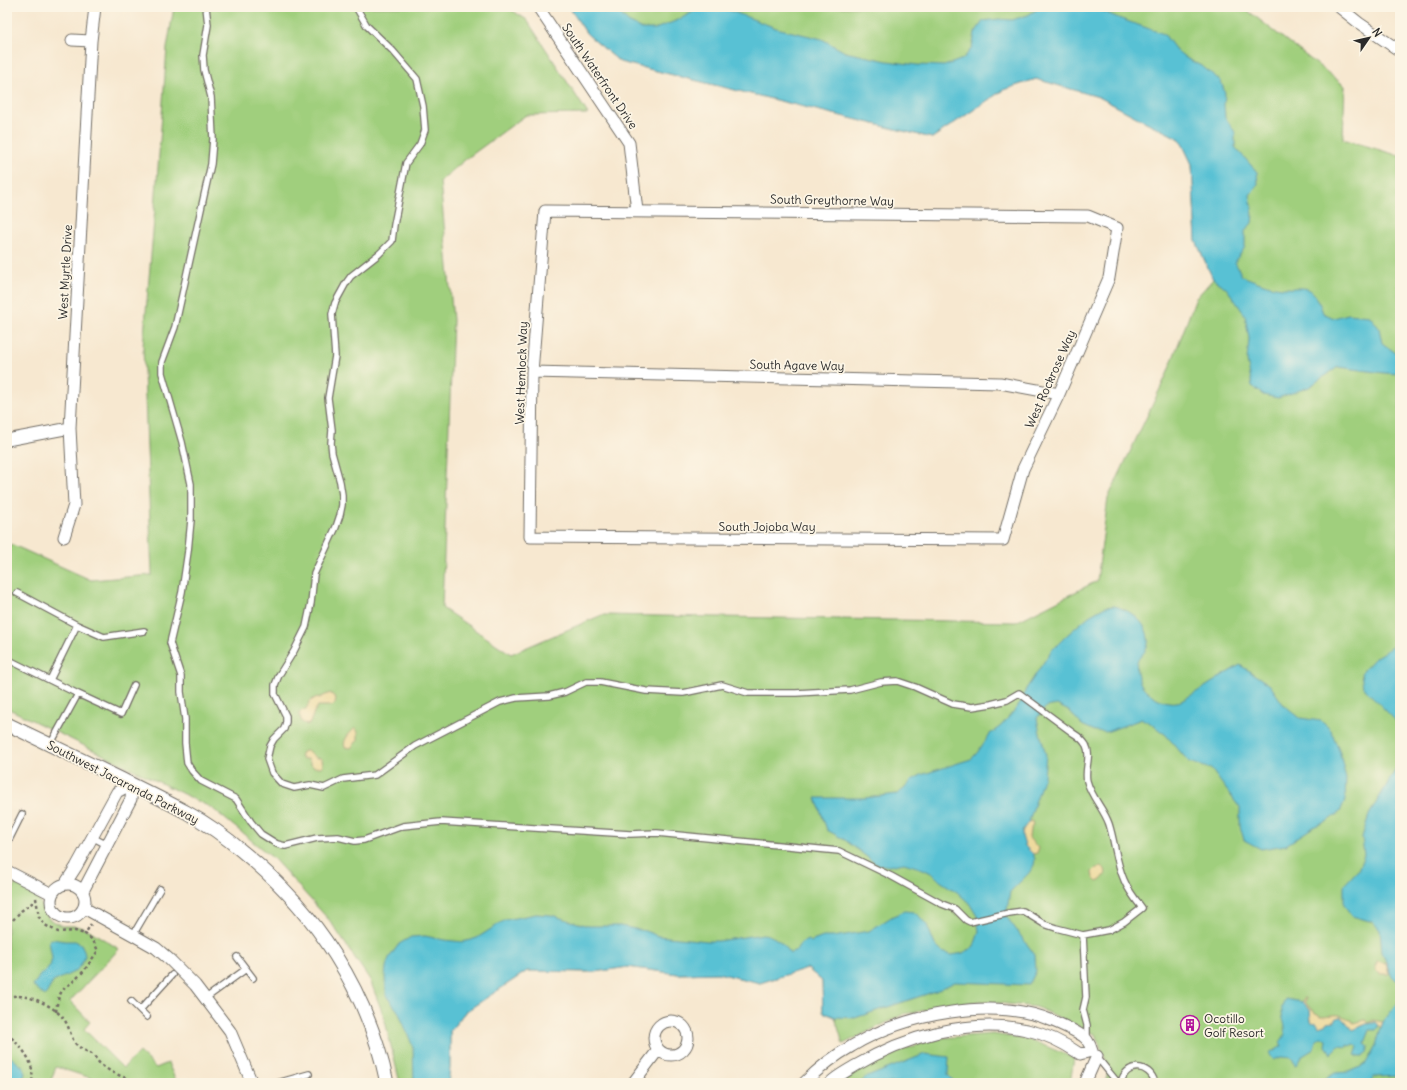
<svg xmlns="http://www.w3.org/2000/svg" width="1407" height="1090" viewBox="0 0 1407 1090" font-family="Delius,sans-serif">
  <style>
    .green { fill: #a0cf7d; stroke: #667d54 }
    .sand { fill: #eeda9e; stroke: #8c8264 }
    .water { fill: #58c1d4; stroke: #427680 }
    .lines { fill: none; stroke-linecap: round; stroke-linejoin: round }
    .service-casing { stroke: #726d65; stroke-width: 8 }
    .minor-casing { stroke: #726d65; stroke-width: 13 }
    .tertiary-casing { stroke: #726d65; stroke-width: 15 }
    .path { stroke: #726d65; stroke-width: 2.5; stroke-dasharray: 3 3; stroke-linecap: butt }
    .service { stroke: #fff; stroke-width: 5.5 }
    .minor { stroke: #fff; stroke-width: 11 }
    .tertiary { stroke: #fff; stroke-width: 13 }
    .labels { text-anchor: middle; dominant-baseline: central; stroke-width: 3.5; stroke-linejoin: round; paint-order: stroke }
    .street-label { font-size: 12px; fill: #2b2b2b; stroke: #fcf5e5 }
    .poi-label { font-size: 12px; fill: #2b2b2b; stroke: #fcf5e5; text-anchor: start }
  </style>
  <rect width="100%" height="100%" fill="#fcf5e5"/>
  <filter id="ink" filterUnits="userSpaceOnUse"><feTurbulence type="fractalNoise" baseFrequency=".025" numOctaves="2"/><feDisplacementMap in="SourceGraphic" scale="8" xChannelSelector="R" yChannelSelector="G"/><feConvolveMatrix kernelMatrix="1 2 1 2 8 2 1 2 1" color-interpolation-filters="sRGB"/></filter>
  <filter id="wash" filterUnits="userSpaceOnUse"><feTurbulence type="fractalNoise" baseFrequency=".012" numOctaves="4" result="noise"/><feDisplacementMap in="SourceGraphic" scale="16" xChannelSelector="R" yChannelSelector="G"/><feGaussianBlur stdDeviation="0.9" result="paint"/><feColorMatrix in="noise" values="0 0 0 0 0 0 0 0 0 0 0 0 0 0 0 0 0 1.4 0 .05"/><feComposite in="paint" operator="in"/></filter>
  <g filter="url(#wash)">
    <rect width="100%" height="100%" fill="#f7e8d0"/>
    <path class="green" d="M174,7H507L527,20L588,114L526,115L466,159L440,181L453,320L442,608L511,654L602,615L1016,622L1097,581L1108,498L1167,374L1196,298L1213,279L1196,241L1192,164L1180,139L1142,120L1099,97L1036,79L1003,90L932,138L620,62L587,34L569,7H1243L1345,86L1343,139L1400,156V1083H1105L1109,1068L1095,1034L1036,1007L979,1001L904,1014L843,1044L835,1017L823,1012L822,981L807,968L760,983L718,973L678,974L628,967L594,972L527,971L465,1012L450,1031V1068L448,1083H400L384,1017L370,980L330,921L274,859L212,808L7,708V544L13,545L91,580L152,575L143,346L154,221L167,48Z
      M16,883L35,893L49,919L63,926H76L89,930L119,949L70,1001L90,1022L84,1029L123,1068L139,1052L156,1068L168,1063L177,1083H107L56,1067L50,1083H7V901Z
      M993,1034L1031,1040L1074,1058L1070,1083H834L838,1080L891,1053L940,1038Z"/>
    <path class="sand" d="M330,693L336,698L335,704L332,706H318L314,712L310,723L307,725L302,722L299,714L301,711L306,709L310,701L317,697L319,698Z
      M355,728L358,732V740L351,748L345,747C342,740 350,733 355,728Z
      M305,751H308L316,758H320L322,759L323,766C314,769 312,767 308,759H302L300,756L302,752Z
      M1032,821L1033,825L1030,830L1029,838L1039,849L1037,853L1033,854C1021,845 1019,833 1027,822Z
      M1102,867L1105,870L1106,874L1101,880L1097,882L1093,878L1092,872L1096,868Z
      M1377,961L1386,963L1389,974H1380L1376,971V965Z
      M1304,998H1306L1305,1002L1314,1012L1321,1016C1337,1015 1341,1012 1354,1023L1365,1020L1368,1022L1372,1020L1383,1022L1381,1027L1378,1026L1375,1022L1361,1026L1358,1029L1353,1030L1342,1018L1335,1021L1327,1022L1325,1025L1319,1027L1311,1022L1310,1010L1303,1002Z"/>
    <path class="water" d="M569,7H614L628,22L642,29H655L678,20L702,7L726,9L776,28L822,39L845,52L887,61L917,65L944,66L963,59L972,48L975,33L983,21L999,19L1012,20L1028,15L1041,7H1093L1121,19L1164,34L1176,50L1186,58L1203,67L1221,81L1225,93L1224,105L1225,117L1235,132V147L1257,172L1258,184L1250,195L1253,214L1252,223L1245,231V247L1235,262L1242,276C1253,280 1264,285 1275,287C1304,292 1311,277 1323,313L1334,318L1348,314L1370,316L1379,328L1382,343L1400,356V374L1384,373L1338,367L1309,387L1278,398L1263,395L1252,386L1247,360L1249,339L1245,315L1227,289L1213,279L1196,241L1192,164L1180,139L1142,120L1099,97L1036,79L1003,90L932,138L620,62L587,34Z
      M1114,606C1131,610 1150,624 1148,644C1147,652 1139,656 1137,662C1135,669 1139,684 1144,688C1152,697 1165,704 1177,702C1180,702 1185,699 1188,697C1206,687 1223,675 1240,665L1270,685L1283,704L1300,718L1321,721L1331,730L1340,753L1346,779L1345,800L1340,812L1326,822L1315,826L1286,845L1261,849L1244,840L1240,826V808L1211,769L1189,762L1166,735L1150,723L1142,719L1106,732L1095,731L1082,725L1069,711L1057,705L1046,707L1037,718L1039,729L1046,755L1044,776L1029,821L1022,831V836L1025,846L1033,854L1035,859L1034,865L1029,873L1010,892L1006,916L1035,955L1036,971L1029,985L955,982L936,991L855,1018L835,1017L823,1012L822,981L807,968L760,983L718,973L678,974L628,967L594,972L527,971L465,1012L450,1031V1068L448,1083H414L413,1047L398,1011L387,997L386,991L385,977L386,967L389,958L399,944L411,937L425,936L444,940L463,942L477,938L505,920L536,914L551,915L588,926H620L645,931L658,936L708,941H718L763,934C773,935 786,944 790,954L793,951H796L801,943L808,940L810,942L823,937H833L869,931L893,916L905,911L913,912L919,916L927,925L935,945L942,952L952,955L964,953L974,946L979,932L977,916L969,903L957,892L940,881L933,874L923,869L904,863L889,866L876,864L845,840L827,830L816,798H865L897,794L904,789L912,780L921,775L971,759L977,753L990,734L1001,726L1020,704L1026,689L1051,651L1067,635L1089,616L1105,607Z
      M1400,635V729L1395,720L1363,687L1361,673L1376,657L1392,647Z
      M1400,762V984L1391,975L1382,952L1380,930L1373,922L1352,916L1344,905V885L1358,870L1364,855L1362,837L1369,815Z
      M51,939L65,941H75L81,944L84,950L85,956L82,963L76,971L53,982L45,996L33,986L40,975L47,970L50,966L52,958L49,941Z
      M1285,999L1303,1002L1310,1010L1311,1022L1317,1023L1319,1027L1325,1025L1327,1022L1335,1021L1337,1018L1342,1017L1353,1030L1371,1022H1375L1378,1026L1376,1030H1370L1365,1043L1369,1046L1367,1052L1363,1057H1359L1355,1055L1358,1047L1355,1044L1350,1046L1347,1045V1047L1338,1046L1331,1053L1326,1046L1327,1040L1321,1037L1316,1041L1314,1049L1301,1057L1297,1064L1295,1065L1292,1058L1281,1057L1274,1060L1269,1054L1282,1046L1280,1042C1290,1031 1283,1025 1282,1012C1281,1007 1283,1003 1285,999Z
      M1400,1000V1076L1374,1077L1368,1083H1322V1081L1335,1073L1348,1072L1365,1065L1376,1045L1383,1022Z
      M7,1054L24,1068L25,1074L21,1083H7Z
      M925,1054L949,1057L948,1075L956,1083H860L867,1077Z"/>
  </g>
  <g filter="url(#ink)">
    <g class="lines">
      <defs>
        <path id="service" d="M206,7L208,25L203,55L204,70L211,97L213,139L211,164L175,327L162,362V373L182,442L191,484V520L188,551L182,592L170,643L181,676V692L185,719V743L187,763L192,771L201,781L236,799L251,822L261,834L277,844L285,846L317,838L338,837L355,841L364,840L403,826L441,822L630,834L657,833L839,851L891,876L942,904L955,909L966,920L970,922L1009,913L1023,911L1044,924L1056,928L1083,935L1109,930L1124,922L1142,908C1135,899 1128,890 1124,880C1116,862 1115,843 1109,824C1104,809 1091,797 1087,781C1084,769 1092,756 1086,745C1083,740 1078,736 1073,733L1019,693L1007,700L991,704L972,707L953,704L915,687L897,681L881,682L850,690L796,693H748L722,685L683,693L646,691L600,682H586L565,692L549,696L516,698L500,702L415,746L375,775L343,779L324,788L310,785L294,788L282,784L272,773L267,759L270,746L274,739L284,729L286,722V716L275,694V685L279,675L294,651L306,627L311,603L314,574L336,527L340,515L342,505V495L340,482L332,453L331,443L332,430L328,398L335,356L332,314L335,303L346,283L351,276L379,254L392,241L394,225L406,163L420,144L425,130L423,106L417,79L393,51L367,26L356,7
          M17,593L77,625L50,680
          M77,625L104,637L144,631
          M7,659L78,694L50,745
          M78,694L121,714L134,685
          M92,837L107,845
          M7,844L22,814
          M133,935L160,889
          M1083,935L1086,997L1083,1010L1087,1025V1038
          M237,957L253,978
          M206,998L246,969
          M131,1001L147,1017
          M140,1010L172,975
          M1096,1056L1118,1083
          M277,1083L309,1074
          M1121,1083C1125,1062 1150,1063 1155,1083"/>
        <path id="minor" d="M538,7L629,143L637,211
          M1339,7L1359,23L1400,51
          M72,40L91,41
          M545,211L1088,216L1117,228L1109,278L1059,394L1023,469L1003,540L530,537L532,372Z
          M532,372L1000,383L1059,394
          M7,440L70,428
          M64,537L74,505L70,428L91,41L95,7
          M7,871L52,894
          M51 901a17 17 0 1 1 34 0a17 17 0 1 1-34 0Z
          M65,884L76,867L117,792L132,784
          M83,891L131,799L132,784
          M84,908L133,935L156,948L170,960L195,985L230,1031L252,1083
          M654 1038a17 17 0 1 1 34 0a17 17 0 1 1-34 0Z
          M633,1083L658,1050
          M804,1083C818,1069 834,1056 852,1046C905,1014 994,996 1053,1021C1060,1024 1083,1034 1087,1040C1089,1043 1091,1047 1092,1051L1080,1054C1064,1043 1046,1034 1027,1030C970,1017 904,1037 855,1066C847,1071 837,1076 830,1083
          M1085,1083L1097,1056"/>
        <path id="tertiary" d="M7,724C44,742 81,760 119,778C141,789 164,800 186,812C206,823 226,837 243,852C316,911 368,991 387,1083"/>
      </defs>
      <use href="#service" class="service-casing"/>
      <use href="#minor" class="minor-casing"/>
      <use href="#tertiary" class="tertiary-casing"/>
      <path class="path" d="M36,898L39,917L45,925L58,932L75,931L85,934
        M13,920L21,911L36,900
        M7,997C24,992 52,1004 63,1018C69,1025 70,1035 75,1043C80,1049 87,1051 93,1055C96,1058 98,1062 101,1065C113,1074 129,1080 143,1083
        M56,1012C59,985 65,991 81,974C87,968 92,958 98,951L93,940L85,934L91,924
        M7,1033C22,1049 35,1059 32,1083"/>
      <use href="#service" class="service"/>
      <use href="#minor" class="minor"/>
      <use href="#tertiary" class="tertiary"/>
    </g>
  </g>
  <defs>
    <symbol id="building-ring" viewBox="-11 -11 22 22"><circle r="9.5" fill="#fcf5e5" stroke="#b5179e" stroke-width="1.5"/><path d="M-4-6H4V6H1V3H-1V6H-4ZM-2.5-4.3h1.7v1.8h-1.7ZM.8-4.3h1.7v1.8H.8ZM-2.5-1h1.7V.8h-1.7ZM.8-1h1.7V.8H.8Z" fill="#b5179e"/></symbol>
  </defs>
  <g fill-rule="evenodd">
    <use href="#building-ring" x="1179" y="1014" width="22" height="22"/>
  </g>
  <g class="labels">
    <g class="street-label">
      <text transform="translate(600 76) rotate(56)">South Waterfront Drive</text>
      <text transform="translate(832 200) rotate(1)">South Greythorne Way</text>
      <text transform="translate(65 272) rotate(-87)">West Myrtle Drive</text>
      <text transform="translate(797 365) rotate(1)">South Agave Way</text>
      <text transform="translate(521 373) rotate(-88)">West Hemlock Way</text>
      <text transform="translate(1050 379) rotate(-66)">West Rockrose Way</text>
      <text x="767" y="526">South Jojoba Way</text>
      <text transform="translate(123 782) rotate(27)">Southwest Jacaranda Parkway</text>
    </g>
    <g class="poi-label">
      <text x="1204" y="1018">Ocotillo<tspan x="1204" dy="14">Golf Resort</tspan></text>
    </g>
  </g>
  <rect width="1407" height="1090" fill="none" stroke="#fcf5e5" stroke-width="24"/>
  <g transform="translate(1369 38) rotate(56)" stroke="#fcf5e5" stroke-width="3" paint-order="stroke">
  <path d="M0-3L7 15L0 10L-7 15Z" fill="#2b2b2b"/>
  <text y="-6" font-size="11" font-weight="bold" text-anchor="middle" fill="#2b2b2b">N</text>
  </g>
</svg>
